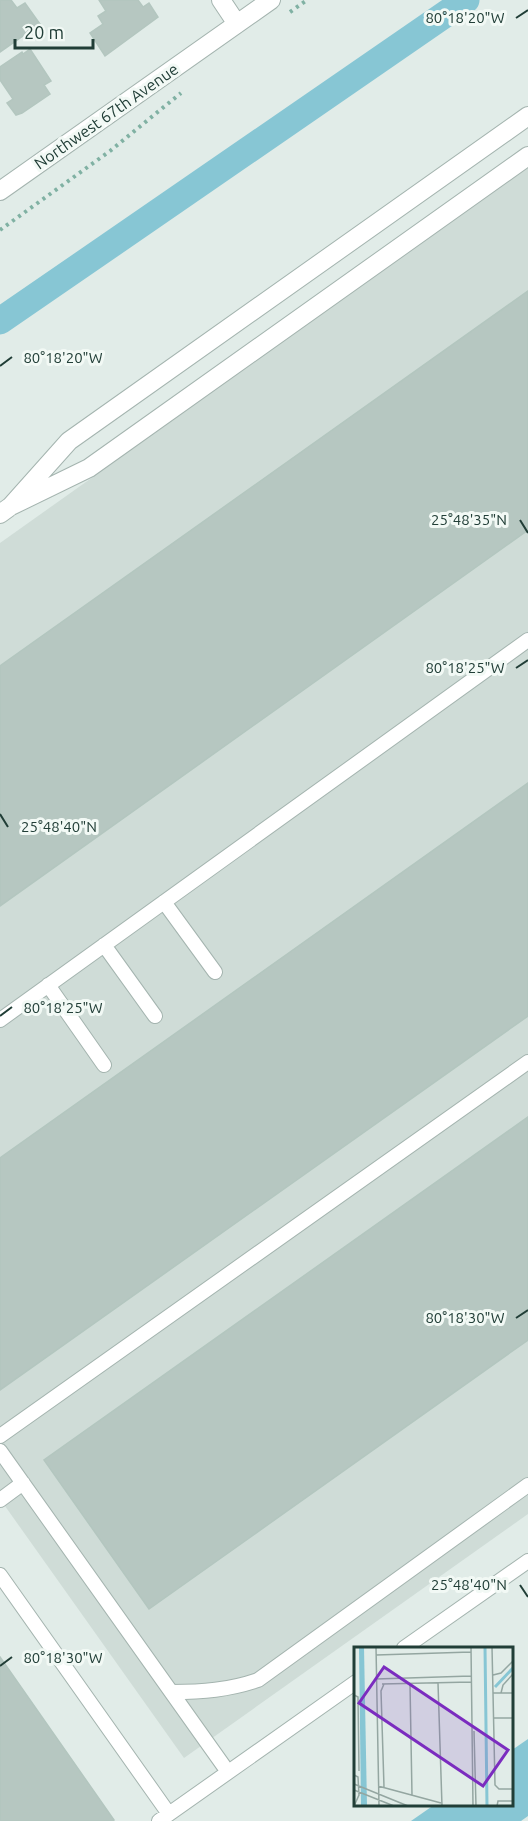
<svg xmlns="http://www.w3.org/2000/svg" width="528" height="1821" viewBox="0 0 528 1821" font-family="Ubuntu,sans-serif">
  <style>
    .built { fill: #cfdcd7 }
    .water { fill: #87c6d4 }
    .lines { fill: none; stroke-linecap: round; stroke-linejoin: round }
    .canal { stroke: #87c6d4; stroke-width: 27 }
    .building { fill: #b6c7c1; stroke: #b3c6bf; stroke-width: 1.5 }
    .service-casing { stroke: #a4b4af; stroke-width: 16 }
    .minor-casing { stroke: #a4b4af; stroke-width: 20 }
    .path { stroke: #80b1a3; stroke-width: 4; stroke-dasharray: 3 4.5; stroke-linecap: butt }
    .service { stroke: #fff; stroke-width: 14 }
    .minor { stroke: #fff; stroke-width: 18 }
    .ticks { fill: none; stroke: #213e37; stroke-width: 2 }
    .labels { text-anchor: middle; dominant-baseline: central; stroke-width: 6; stroke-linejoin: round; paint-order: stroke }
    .street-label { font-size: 16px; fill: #213e37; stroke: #f2f9f5 }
    .inset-river { fill: none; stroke: #87c6d4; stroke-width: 3 }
    .inset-road { fill: none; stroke: #94a6a1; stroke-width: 1.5 }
    .view { fill: #7b2cbf; fill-opacity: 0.15; stroke: #7b2cbf; stroke-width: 3 }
    .inset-edge { fill: none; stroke: #213e37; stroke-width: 3 }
    .ticks-label { font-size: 15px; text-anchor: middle; fill: #213e37; stroke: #f2f9f5; stroke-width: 6; stroke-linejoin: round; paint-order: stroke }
  </style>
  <rect width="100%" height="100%" fill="#e1ece8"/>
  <path class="built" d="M528,168V1514L184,1758L0,1499V543Z"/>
  <path class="water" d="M528,1739V1816L521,1821H411L434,1805L512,1804V1750Z"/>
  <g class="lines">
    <path class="canal" d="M0,321L466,0"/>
  </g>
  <path class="building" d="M0,0H11L17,8L25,3L40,24L0,52Z
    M99,0H138L143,7L149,3L158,17L105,56L90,33L103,24L98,16L106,11Z
    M30,49L51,81L44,85L50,94L22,113L16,115L7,103L13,99L0,80V67L22,52L23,54Z
    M528,291V530L0,906V666Z
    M528,783V1016L0,1390V1158Z
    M528,1117V1340L149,1609L44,1460Z
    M0,1657L114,1820L112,1821H0Z"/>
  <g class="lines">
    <defs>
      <path id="service" d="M164,902L215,972
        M104,945L155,1016
        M48,985L104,1065
        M0,1020L528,640
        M0,1436L528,1062
        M0,1451L228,1772
        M0,1500L23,1483
        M0,1575L169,1814
        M404,1648L528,1561
        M172,1692C202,1692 229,1690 258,1680L528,1485
        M159,1821L356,1682"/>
      <path id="minor" d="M221,0L237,24
        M0,191L271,0
        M11,506L69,441L528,116
        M0,514L11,506L89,468L528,156"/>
    </defs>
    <use href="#service" class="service-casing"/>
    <use href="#minor" class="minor-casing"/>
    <path class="path" d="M290,12L307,0
      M0,230L110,151L181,93"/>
    <use href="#service" class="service"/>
    <use href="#minor" class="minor"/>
  </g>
  <path class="ticks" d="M516,18L528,10M0,366L12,357M520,520L528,533M516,668L528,660M0,814L8,827M0,1016L12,1007M516,1318L528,1310M520,1585L528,1597M0,1666L12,1657"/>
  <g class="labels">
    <g class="street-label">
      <text transform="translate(106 116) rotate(-35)">Northwest 67th Avenue</text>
    </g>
  </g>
  <g transform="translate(354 1647)">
    <rect width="159" height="159" fill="#e1ece8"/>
    <path d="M5,0H10L13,159H7Z" fill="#87c6d4"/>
    <path class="inset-river" d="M131,0L133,159M141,40L159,21"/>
    <path class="inset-road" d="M22,0L25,159M117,0L119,159M138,0L141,138L145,142H159M22,8L117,5M139,28L147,26L159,14M22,32L117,29M84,36L88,159M28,37L117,35M56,37L58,148M139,46H159M147,46L149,38L159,27M0,48L4,50L5,124M0,65V95M140,71H159M120,84L122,159M0,128L4,130L5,148L0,159M0,137L54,159M24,139L87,156M30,140L27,44L30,37M0,143L40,159M143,159L144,154H159"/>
    <path class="view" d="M30,20L154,103L129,139L5,56Z"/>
    <rect width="159" height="159" class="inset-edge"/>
  </g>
  <g class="ticks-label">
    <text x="465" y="23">80°18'20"W</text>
    <text x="63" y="363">80°18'20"W</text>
    <text x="469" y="525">25°48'35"N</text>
    <text x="465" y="673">80°18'25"W</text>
    <text x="59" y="832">25°48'40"N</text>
    <text x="63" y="1013">80°18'25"W</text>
    <text x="465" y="1323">80°18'30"W</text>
    <text x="469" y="1590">25°48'40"N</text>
    <text x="63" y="1663">80°18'30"W</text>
  </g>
  <path d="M15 39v9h78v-9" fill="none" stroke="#213e37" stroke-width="3"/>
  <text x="24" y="39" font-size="18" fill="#213e37" stroke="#f2f9f5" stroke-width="4.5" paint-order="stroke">20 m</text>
</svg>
